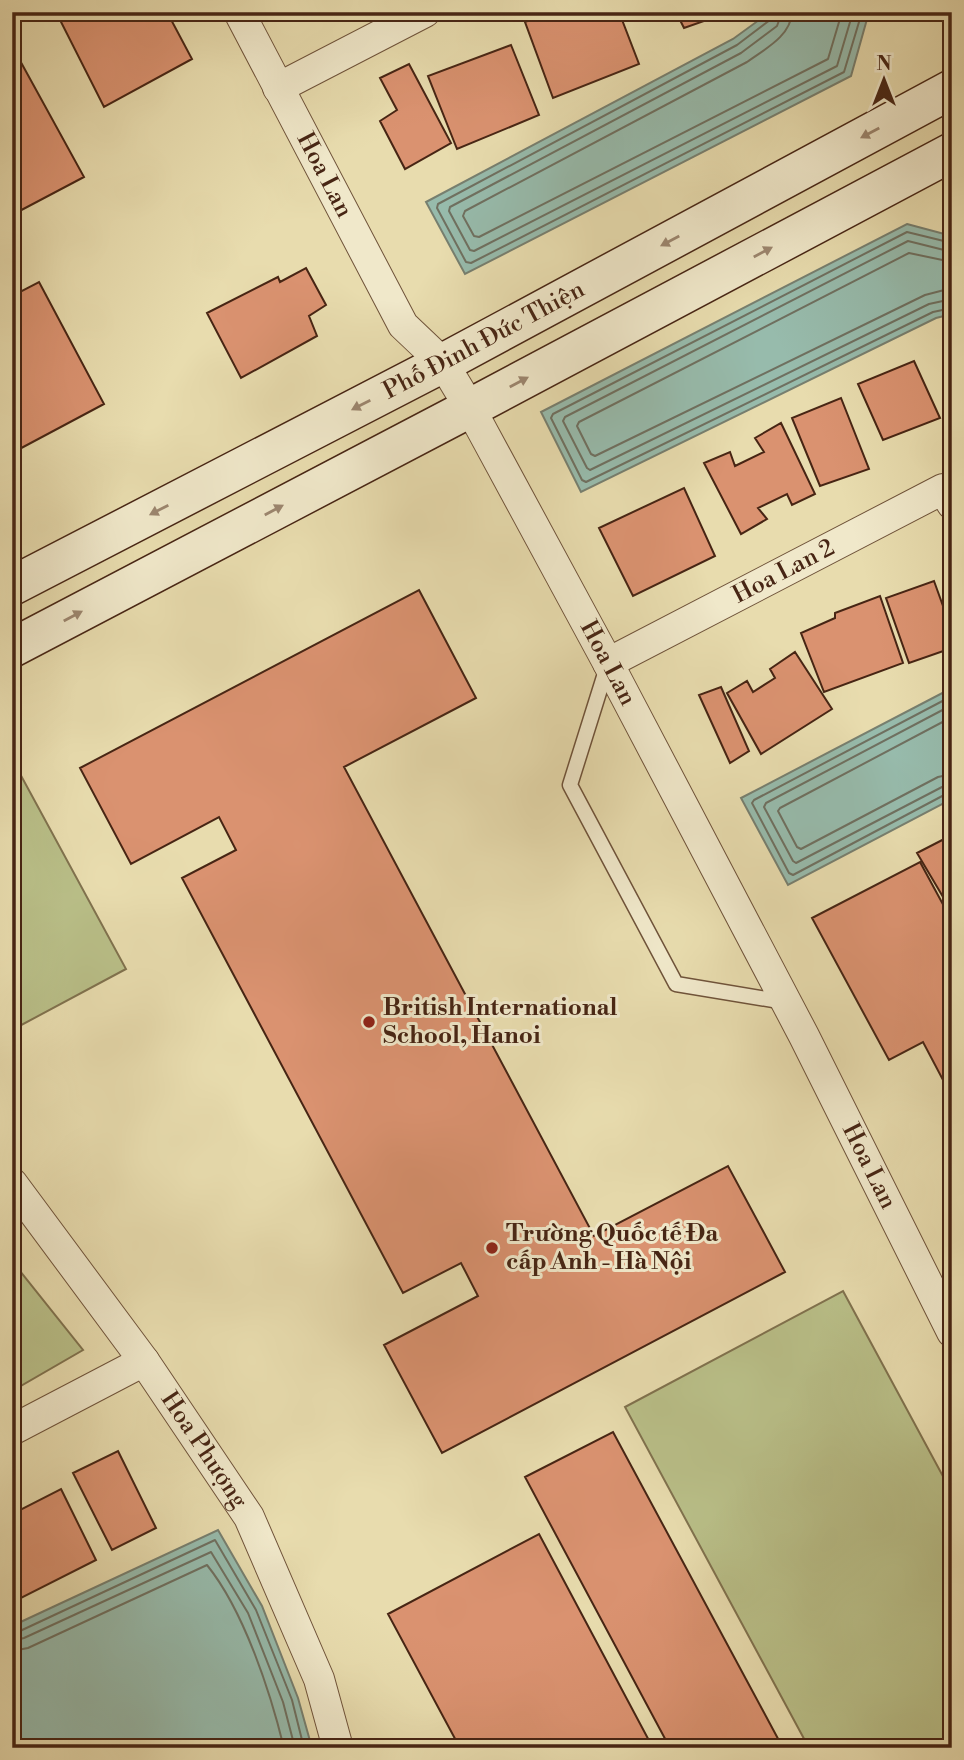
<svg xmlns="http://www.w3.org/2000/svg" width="964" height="1760" viewBox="0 0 964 1760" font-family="'Libre Bodoni',serif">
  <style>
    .green { fill: #b9bf88; stroke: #80724e; stroke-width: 2 }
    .water { fill: #97bbac; stroke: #777f6f; stroke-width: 2 }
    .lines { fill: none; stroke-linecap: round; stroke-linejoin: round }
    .shore { stroke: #6f7060; stroke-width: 2 }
    .building { fill: #da9270; stroke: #472514; stroke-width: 2 }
    .lane-casing { stroke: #6f533a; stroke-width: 17 }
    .street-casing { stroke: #6f533a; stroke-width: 32 }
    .secondary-casing { stroke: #472514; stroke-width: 41 }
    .lane { stroke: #f0e8ca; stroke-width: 14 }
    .street { stroke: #f0e8ca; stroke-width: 30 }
    .secondary { stroke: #f0e8ca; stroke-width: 38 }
    .oneway { fill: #9c866f }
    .poi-dot { fill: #8f2418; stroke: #f0e8ca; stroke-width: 2.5 }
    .labels { text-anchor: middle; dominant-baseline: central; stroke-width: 6; stroke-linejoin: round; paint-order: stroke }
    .street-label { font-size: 24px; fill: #472514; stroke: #f0e8ca }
    .poi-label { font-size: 24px; font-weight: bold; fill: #472514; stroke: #f0e8ca; text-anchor: start }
  </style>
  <rect width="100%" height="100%" fill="#e8dcae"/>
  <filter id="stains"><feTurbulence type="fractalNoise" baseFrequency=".00286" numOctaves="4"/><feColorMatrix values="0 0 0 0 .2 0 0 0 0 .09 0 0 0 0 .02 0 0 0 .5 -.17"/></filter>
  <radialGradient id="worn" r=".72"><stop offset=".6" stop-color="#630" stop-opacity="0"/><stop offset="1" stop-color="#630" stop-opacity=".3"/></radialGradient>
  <path class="green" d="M12,759L126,969L12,1030Z
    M12,1261L83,1350L12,1391Z
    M843,1291L952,1493V1748H809L625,1407Z"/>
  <path class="water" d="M770,12H869L851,76L465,274L426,202L733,39Z
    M907,224L952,236V314L936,318L581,492L541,412Z
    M952,688V799L788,885L741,798Z
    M218,1530L262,1606L298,1698L312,1748H12V1626Z"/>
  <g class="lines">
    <path class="shore" d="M773,12L770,20L737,45L438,204L437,208L466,262L471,263L844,72L862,12
      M782,12L777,26L741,53L450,207L449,211L470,250L474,251L837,66L853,12
      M792,12C791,36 765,49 747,62L465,211L463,216L474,236L479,237L828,59L842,12
      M952,243L907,232L553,414L551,418L582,480L586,482L933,312L952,308
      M952,252L908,241L565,417L563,421L587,468L590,470L929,304L952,299
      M952,262L909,253L579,422L577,426L591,454L595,456L925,295L952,288
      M952,696L754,800L752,803L789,873L793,875L946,794L952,793
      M952,705L766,803L764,807L793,861L796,863L942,787L952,785
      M952,717L780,808L778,811L797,847L801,849L938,777L952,774
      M12,1632L20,1631L215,1540L256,1610L292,1700L304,1748
      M12,1641L24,1638L211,1552L248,1613L283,1702L295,1748
      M12,1651L28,1648L207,1565C244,1611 270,1691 284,1748"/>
  </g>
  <path class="building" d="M56,12H167L192,59L104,107Z
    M550,12H619L639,64L553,98L525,22Z
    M676,12H723L724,14L684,28Z
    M511,45L539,115L457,149L428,76Z
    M12,46L84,177L12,215Z
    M409,64L451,143L405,169L380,121L397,110L380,78Z
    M306,268L326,305L309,316L317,336L241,378L207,313L278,277L280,282Z
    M39,282L104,404L12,453V296Z
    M914,361L940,418L883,440L858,384Z
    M841,398L869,469L820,486L792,418Z
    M781,423L815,494L792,505L787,494L758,508L767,519L741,534L704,463L730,452L735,466L764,452L755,438Z
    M684,488L715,556L633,596L599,528Z
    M934,581L952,631V648L909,663L886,598Z
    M419,590L476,698L344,767L594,1236L728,1166L785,1272L442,1453L384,1345L478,1296L461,1263L403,1293L182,878L236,850L219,817L131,864L80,768Z
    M880,596L903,663L824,692L801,633L835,618V613Z
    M795,652L832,709L761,754L727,693L747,681L753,692L775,678L770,669Z
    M721,687L749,751L730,763L699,695Z
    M952,835V905L949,907L917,853Z
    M920,862L952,921V1097L923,1042L889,1060L812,918Z
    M613,1432L783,1748H670L525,1477Z
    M118,1451L156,1528L112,1550L73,1473Z
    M61,1489L96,1560L19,1599L12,1585V1514Z
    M539,1534L653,1748H460L388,1614Z"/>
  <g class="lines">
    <defs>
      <path id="lane" d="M607,667L570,785L676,984L785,1002"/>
      <g id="street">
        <path id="s1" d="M239,12L403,325L443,363L470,408L608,663L804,1036L952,1332"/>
        <path d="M278,88L425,12"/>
        <path id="s2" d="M608,663L943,489L952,504"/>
        <path id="s3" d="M12,1183L144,1361L249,1517L319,1679L338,1748"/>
        <path d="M12,1430L144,1361"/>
      </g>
      <g id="secondary">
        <path id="s4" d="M12,586L443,363L952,89"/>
        <path d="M12,648L470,408L952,152"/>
      </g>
    </defs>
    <use href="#lane" class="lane-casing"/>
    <use href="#street" class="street-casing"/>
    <use href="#secondary" class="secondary-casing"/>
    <use href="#lane" class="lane"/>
    <use href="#street" class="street"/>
    <use href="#secondary" class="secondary"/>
  </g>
  <defs><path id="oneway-solid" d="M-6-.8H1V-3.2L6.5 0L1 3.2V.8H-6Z" transform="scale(1.75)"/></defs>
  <g class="oneway">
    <use href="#oneway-solid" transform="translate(870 133) rotate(152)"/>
    <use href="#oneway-solid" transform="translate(670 241) rotate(152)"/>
    <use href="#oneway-solid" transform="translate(763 252) rotate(-28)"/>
    <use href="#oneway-solid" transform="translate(519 382) rotate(-28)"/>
    <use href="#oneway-solid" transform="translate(361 405) rotate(153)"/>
    <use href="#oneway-solid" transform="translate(159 510) rotate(153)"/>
    <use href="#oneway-solid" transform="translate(274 510) rotate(-28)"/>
    <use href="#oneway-solid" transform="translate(73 616) rotate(-28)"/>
  </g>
  <g class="poi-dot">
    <circle cx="369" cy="1022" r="7"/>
    <circle cx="492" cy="1248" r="7"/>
  </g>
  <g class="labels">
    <g class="street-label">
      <text stroke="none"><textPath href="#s1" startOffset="184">Hoa Lan</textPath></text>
      <text stroke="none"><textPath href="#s4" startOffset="532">Phố Đinh Đức Thiện</textPath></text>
      <text stroke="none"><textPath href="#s2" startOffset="198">Hoa Lan 2</textPath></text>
      <text stroke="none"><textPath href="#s1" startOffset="751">Hoa Lan</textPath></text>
      <text stroke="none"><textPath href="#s1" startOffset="1318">Hoa Lan</textPath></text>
      <text stroke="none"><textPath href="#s3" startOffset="329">Hoa Phượng</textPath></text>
    </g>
    <g class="poi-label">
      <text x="383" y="1008">British International<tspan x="383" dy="28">School, Hanoi</tspan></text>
      <text x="506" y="1234">Trường Quốc tế Đa<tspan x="506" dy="28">cấp Anh - Hà Nội</tspan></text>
    </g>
  </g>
  <rect width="964" height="1760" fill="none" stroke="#e8dcae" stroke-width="42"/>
  <rect x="14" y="14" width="936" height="1732" fill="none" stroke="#472514" stroke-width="3.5"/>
  <rect x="21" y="21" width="922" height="1718" fill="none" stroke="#472514" stroke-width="2"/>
  <g transform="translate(884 80)" stroke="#f0e8ca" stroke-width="5" paint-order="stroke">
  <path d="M0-5L12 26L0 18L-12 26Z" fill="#472514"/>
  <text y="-10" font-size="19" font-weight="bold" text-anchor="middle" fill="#472514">N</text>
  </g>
  <rect width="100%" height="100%" filter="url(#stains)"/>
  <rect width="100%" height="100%" fill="url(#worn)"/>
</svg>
